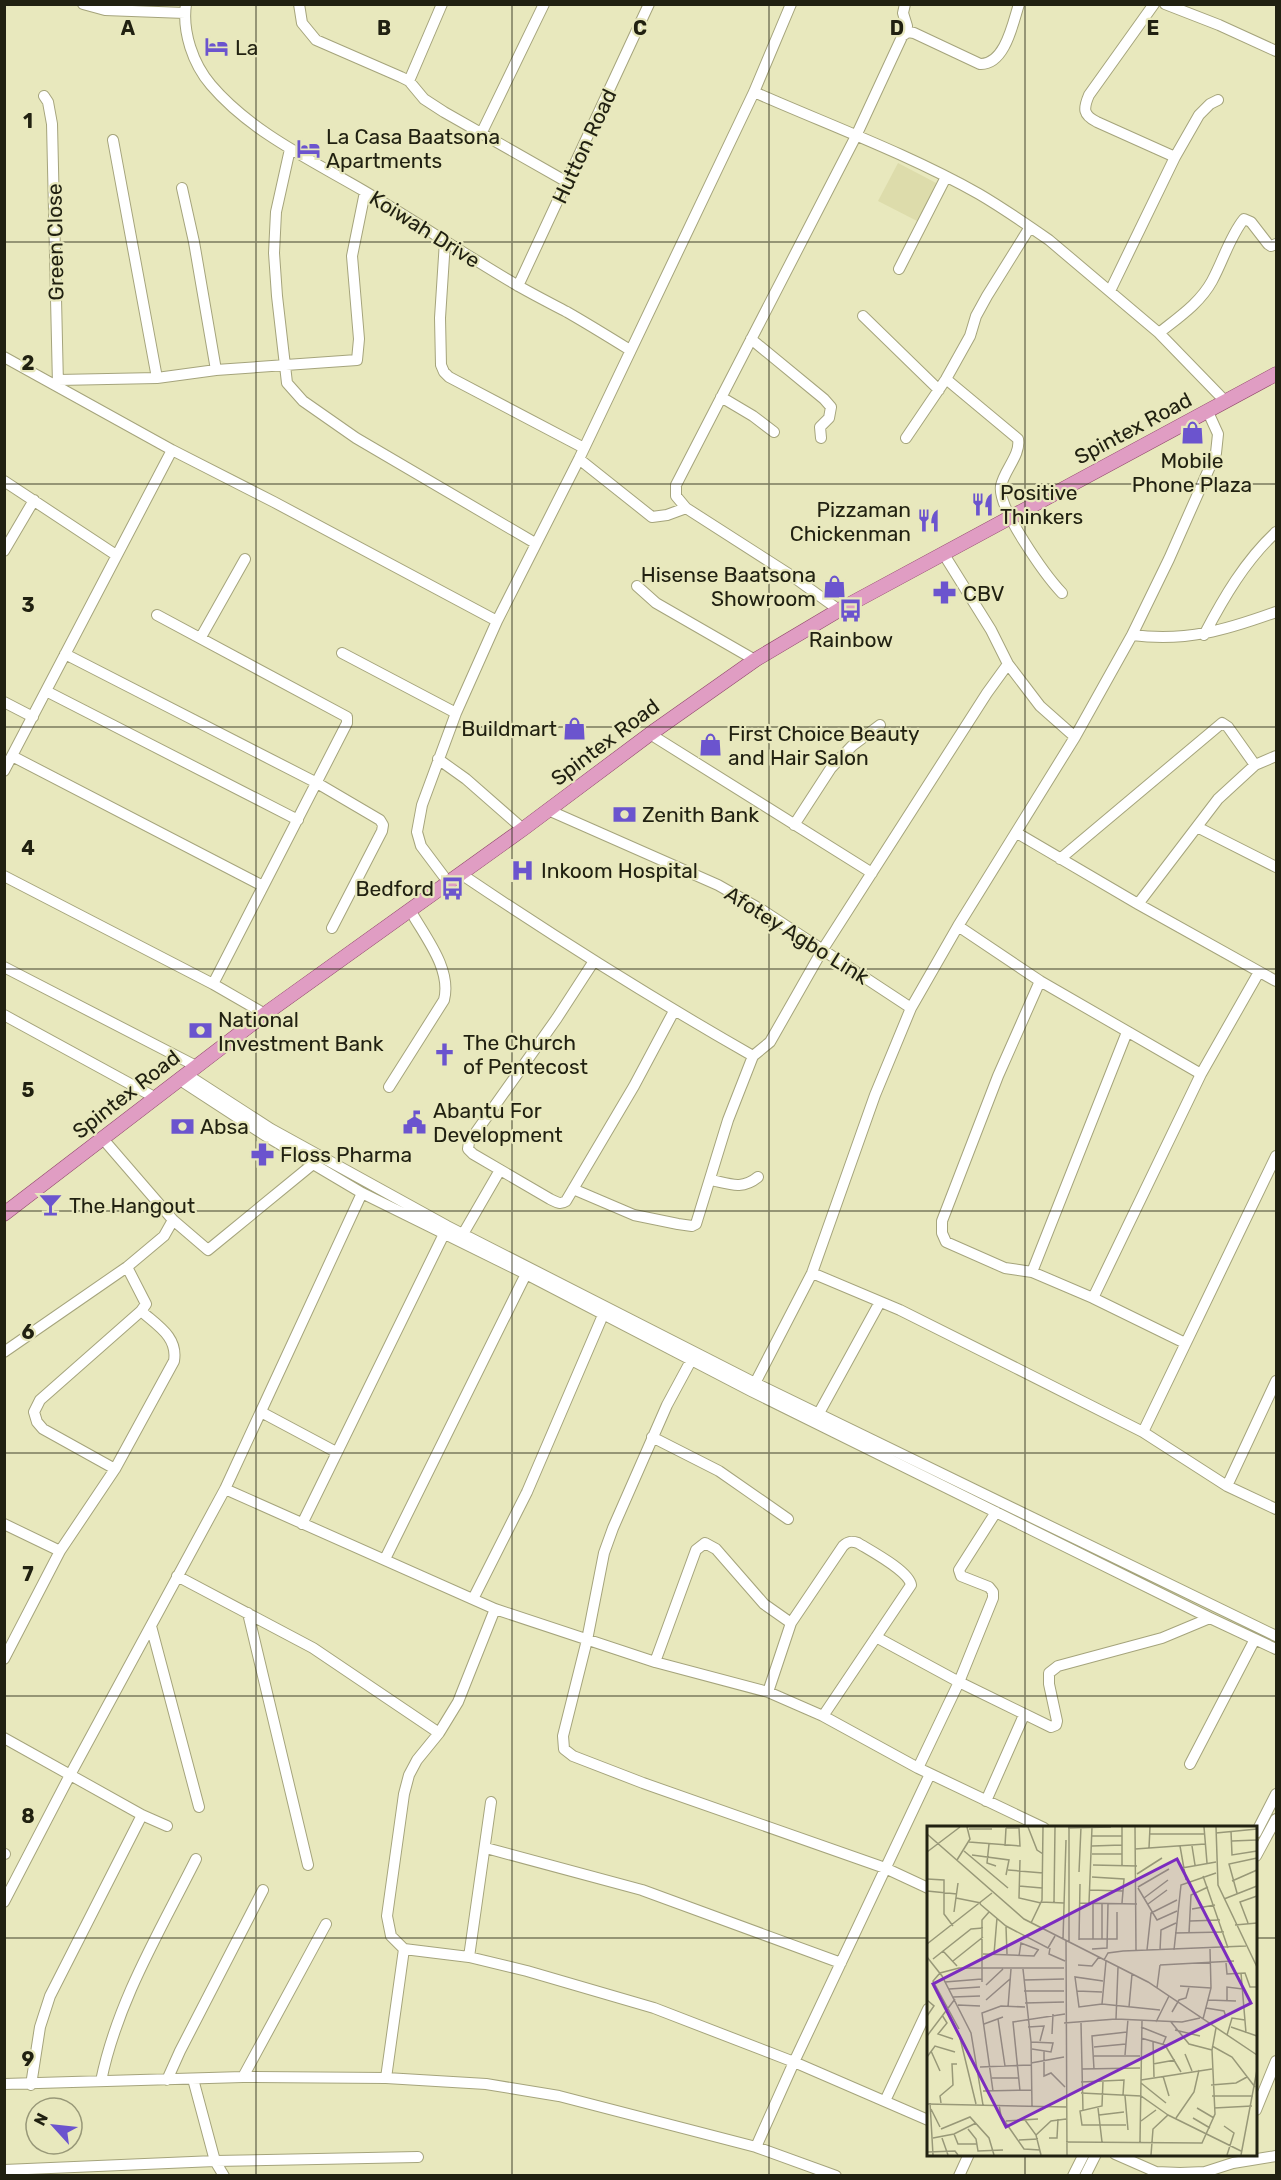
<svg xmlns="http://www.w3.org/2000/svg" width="1281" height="2180" viewBox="0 0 1281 2180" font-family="Rubik,sans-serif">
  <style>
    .built { fill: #dddcab }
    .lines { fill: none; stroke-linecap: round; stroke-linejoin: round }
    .minor-casing { stroke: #a5a47c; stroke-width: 12 }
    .major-casing { stroke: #90476b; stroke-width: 15 }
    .minor { stroke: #fff; stroke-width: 10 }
    .major { stroke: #e09dc3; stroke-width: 14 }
    .grid { fill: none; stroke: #212111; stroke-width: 1.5; stroke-opacity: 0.55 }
    .labels { text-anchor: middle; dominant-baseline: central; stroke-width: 4.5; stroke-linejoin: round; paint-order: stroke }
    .poi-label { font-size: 21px; fill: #212111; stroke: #e8e8bd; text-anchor: start }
    .street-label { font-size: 21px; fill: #212111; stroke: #e8e8bd }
    .inset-road { fill: none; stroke: #989878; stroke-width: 1.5 }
    .view { fill: #7b2cbf; fill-opacity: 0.15; stroke: #7b2cbf; stroke-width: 3 }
    .inset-edge { fill: none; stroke: #212111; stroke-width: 3 }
    .grid-label { font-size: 20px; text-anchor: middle; font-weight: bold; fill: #212111; stroke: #e8e8bd; stroke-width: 4.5; stroke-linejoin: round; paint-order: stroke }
  </style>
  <rect width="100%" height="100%" fill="#e8e8bd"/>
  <path class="built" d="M898,163L940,185L921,223L878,201Z"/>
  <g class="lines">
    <defs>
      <path id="minor" d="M83,4L105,10L185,13
        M186,4C182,32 193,64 211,85C251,132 311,160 364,191C415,221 464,254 515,284C532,294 550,303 567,312C588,324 609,337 630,350
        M299,4L302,23L316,40L401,77L409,81L424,99L444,112L567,182
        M1154,4L1089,95C1083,109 1083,115 1097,122L1175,157
        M1165,4L1219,25L1276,51
        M902,36L908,32L914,33L980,64C1005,65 1013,23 1019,4
        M409,81L442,4
        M754,92C829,125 908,154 979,194C1003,208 1026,224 1049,240L1159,333L1226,402
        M44,96L48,102L52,124L58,385
        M482,132L544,4
        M113,140L157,378
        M290,149L276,212L274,253L277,296L287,383L303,401L356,438L535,543
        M182,188L194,242L216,370
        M445,241L440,318L441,365L444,372L449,377L584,448
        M899,269L946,177
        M518,286L649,4
        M1110,291L1175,157L1199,115L1210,104L1218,100
        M863,316L939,390
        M1159,333C1179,317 1200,303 1212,281C1223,261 1230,236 1244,219L1251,222L1268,244L1271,246L1276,244
        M751,339L824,399L831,407L829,418L820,427L821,438
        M4,357L172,450L274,502L497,621
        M946,379L1018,439C1021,455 1004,470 1001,486C997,508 1046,576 1062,593
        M58,380L157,378L216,370L357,360L359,339L352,256L365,192
        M721,397L753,416L774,432
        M906,438L946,379L970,336L976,316L987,296L1030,227
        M579,459L652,517L667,515L686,508
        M4,481L116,555
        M4,551L34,500
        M943,553L991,630L1008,664L1040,706L1075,737
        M637,586L656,603L755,660
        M839,610L792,576L686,508L676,496V485L856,136L907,26L903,13L905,4
        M157,615L347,717V723L213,984
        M1132,635C1187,642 1226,630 1276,612
        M1204,635C1224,597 1245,561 1276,532
        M201,637L245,559
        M342,653L456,713
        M65,654L317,783L380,820L383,825L382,831L332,928
        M46,691L298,820
        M4,702L33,717
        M650,734L872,873
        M12,756L263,886
        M438,759L466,779L523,829
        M4,771L172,450
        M548,810L718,885L762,910L911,1008
        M794,825L831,768L852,746L880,725
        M1197,827L1276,867
        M1017,833L1138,904L1276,981
        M1060,859L1222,723L1228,727L1255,765
        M461,874C556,938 653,999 753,1056
        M4,876L213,984L265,1014
        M448,882L421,846L417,832L422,805L456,713L497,621L579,459L754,92L791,4
        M1138,904L1218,799L1255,765L1276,756
        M958,926L1040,981L1201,1074
        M594,961L557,1018L469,1142L468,1149L473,1154L550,1199C556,1202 560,1205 566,1201L634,1086L674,1011
        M4,967L196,1066
        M1040,981L998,1076L942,1221V1233L946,1242L1005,1268L1032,1272L1093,1298L1185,1343
        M4,1015L156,1098
        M186,1074L271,1129L447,1226L755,1383L1276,1636
        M180,1080L266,1136L362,1193L526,1274L751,1391L1210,1618L1276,1649
        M389,1087L444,1000C452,969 425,937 410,910
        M711,1180C730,1184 742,1190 758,1177
        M573,1189L634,1215L678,1224L692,1226L696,1224L728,1120L753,1056L770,1042L823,949L987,693L1008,664
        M173,1220L208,1250L313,1164
        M463,1234L500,1170
        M1032,1272L1127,1032
        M812,1273L900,1310L1016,1368L1143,1432L1227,1486L1276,1509
        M1093,1298L1201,1074L1259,972
        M4,1352L127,1267L164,1236L173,1220L103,1139
        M694,1355L667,1405L613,1528L604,1553L587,1640L563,1736L564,1749L573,1756L643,1783L885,1868L928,1888
        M752,1389L812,1273L875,1095L911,1008L958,926L1075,737L1132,635L1169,559L1216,453L1218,434L1208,412
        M261,1412L336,1452
        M819,1413L880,1302
        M1143,1432L1276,1156
        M652,1437L719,1471L788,1519
        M115,1469L43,1429L37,1422L34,1412L40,1400L141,1311L146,1304L127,1267
        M1227,1486L1276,1381
        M225,1489L495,1609L655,1662L768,1692L823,1716L918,1768L1044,1828
        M4,1524L60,1551
        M302,1524L444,1234
        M385,1559L526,1274
        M177,1576L313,1648L439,1733
        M473,1599L527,1492L603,1315
        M495,1609L458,1702L439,1733L417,1760L409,1775L404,1794L387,1916L391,1936L404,1949L469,1957L527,1971L654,2008L794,2062L928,2120
        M248,1613L308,1865
        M151,1626L199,1807
        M876,1637L959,1682L1051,1727L1056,1725L1057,1721L1049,1684V1673L1058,1666L1162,1638L1210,1618
        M4,1659L60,1551L115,1469L174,1361C178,1337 158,1326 141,1311
        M655,1662L696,1550L705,1543L716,1549L764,1604L791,1623
        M768,1692L791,1623L843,1546C848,1541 852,1541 858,1543C871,1551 909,1571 911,1585L823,1716
        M4,1738L142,1815L167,1826
        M1190,1764L1255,1639
        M918,1768L959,1682L993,1598V1592L989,1587L961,1576L959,1570L996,1512
        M986,1801L1024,1715
        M1256,1833L1276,1794
        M486,1848L642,1890L841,1963
        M4,1854H5
        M1256,1856L1276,1819
        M4,1902L70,1775L225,1489L362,1193
        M469,1957L491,1802
        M243,2077L326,1924
        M386,2078L404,1949
        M193,2079L215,2161L224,2176
        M167,2080L180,2051L263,1890
        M101,2081C117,2002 160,1931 196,1859
        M4,2084L243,2077L386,2078L486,2084L559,2096L756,2147L836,2176
        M31,2085L40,2027L50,1996L142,1815
        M885,2101L928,2009
        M1256,2110L1276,2061
        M756,2147L794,2062L930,1774
        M1115,2154L1156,2172L1180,2173L1205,2172L1233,2163L1276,2156
        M4,2170L215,2161L418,2157
        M959,2176L969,2154
        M1073,2176L1084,2154
        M1085,2176L1096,2154"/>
      <path id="major" d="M4,1214L265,1014L523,829L650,734L755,660L839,610L1276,374"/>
    </defs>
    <use href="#minor" class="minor-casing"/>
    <use href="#major" class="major-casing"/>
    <use href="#minor" class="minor"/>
    <use href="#major" class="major"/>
  </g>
  <path class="grid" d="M256,4V2176M512,4V2176M769,4V2176M1025,4V1828M4,242H1276M4,484H1276M4,727H1276M4,969H1276M4,1211H1276M4,1453H1276M4,1696H1276M4,1938H928M1256,1938H1276M1025,2154V2176"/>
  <defs>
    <symbol id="hotel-bare" viewBox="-9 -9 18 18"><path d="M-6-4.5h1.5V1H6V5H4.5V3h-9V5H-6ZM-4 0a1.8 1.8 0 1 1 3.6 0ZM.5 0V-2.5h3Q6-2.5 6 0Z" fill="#6b54ce" stroke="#e8e8bd" stroke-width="2.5" paint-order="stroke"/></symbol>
    <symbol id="shop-bare" viewBox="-9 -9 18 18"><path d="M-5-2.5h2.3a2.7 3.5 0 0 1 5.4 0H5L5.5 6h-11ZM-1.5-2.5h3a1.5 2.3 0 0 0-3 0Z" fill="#6b54ce" stroke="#e8e8bd" stroke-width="2.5" paint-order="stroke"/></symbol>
    <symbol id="restaurant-bare" viewBox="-9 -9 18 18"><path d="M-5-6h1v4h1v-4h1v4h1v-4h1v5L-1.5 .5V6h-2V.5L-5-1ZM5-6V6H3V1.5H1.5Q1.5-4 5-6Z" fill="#6b54ce" stroke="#e8e8bd" stroke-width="2.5" paint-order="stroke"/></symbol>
    <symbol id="pharmacy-bare" viewBox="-9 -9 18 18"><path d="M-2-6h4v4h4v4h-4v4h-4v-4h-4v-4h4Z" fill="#6b54ce" stroke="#e8e8bd" stroke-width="2.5" paint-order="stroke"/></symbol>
    <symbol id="bus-bare" viewBox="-9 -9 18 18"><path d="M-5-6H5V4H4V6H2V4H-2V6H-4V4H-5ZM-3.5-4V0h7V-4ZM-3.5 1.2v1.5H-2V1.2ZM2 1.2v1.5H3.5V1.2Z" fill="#6b54ce" stroke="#e8e8bd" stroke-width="2.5" paint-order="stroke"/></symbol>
    <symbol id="bank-bare" viewBox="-9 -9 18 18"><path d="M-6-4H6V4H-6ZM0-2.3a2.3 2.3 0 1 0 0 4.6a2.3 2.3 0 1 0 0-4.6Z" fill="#6b54ce" stroke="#e8e8bd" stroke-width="2.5" paint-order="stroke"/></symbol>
    <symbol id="hospital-bare" viewBox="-9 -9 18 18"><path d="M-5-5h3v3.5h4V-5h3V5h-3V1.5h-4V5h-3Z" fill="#6b54ce" stroke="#e8e8bd" stroke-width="2.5" paint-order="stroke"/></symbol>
    <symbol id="church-bare" viewBox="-9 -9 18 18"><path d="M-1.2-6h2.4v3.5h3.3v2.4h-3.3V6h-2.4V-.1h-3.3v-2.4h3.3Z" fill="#6b54ce" stroke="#e8e8bd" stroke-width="2.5" paint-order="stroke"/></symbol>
    <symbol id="civic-bare" viewBox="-9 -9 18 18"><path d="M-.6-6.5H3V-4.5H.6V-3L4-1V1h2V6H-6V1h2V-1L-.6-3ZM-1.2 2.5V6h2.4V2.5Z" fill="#6b54ce" stroke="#e8e8bd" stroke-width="2.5" paint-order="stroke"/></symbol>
    <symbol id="bar-bare" viewBox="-9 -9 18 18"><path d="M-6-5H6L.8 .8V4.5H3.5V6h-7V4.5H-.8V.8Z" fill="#6b54ce" stroke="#e8e8bd" stroke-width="2.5" paint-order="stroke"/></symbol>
  </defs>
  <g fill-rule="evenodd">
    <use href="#hotel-bare" x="200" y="30" width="33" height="33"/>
    <use href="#hotel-bare" x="292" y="132" width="33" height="33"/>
    <use href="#shop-bare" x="1176" y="416" width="33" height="33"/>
    <use href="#restaurant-bare" x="966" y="488" width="33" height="33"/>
    <use href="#restaurant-bare" x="912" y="504" width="33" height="33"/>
    <use href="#shop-bare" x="818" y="570" width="33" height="33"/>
    <use href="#pharmacy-bare" x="928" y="576" width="33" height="33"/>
    <use href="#bus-bare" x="834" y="594" width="33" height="33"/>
    <use href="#shop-bare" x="558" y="712" width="33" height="33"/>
    <use href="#shop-bare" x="694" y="728" width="33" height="33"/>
    <use href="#bank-bare" x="608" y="798" width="33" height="33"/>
    <use href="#hospital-bare" x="506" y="854" width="33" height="33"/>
    <use href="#bus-bare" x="436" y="872" width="33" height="33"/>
    <use href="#bank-bare" x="184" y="1014" width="33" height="33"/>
    <use href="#church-bare" x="428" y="1038" width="33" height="33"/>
    <use href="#civic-bare" x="398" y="1106" width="33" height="33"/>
    <use href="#bank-bare" x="166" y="1110" width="33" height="33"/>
    <use href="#pharmacy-bare" x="246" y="1138" width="33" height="33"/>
    <use href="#bar-bare" x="34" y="1188" width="33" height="33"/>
  </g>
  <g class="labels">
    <g class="poi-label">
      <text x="235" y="47">La</text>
      <text x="326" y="136">La Casa Baatsona<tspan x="326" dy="24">Apartments</tspan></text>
      <text x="1192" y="460" text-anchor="middle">Mobile<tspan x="1192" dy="24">Phone Plaza</tspan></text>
      <text x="1000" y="492">Positive<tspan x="1000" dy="24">Thinkers</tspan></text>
      <text x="911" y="509" text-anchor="end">Pizzaman<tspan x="911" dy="24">Chickenman</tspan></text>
      <text x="816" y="574" text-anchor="end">Hisense Baatsona<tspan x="816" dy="24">Showroom</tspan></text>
      <text x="963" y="593">CBV</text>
      <text x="851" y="639" text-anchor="middle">Rainbow</text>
      <text x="557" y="728" text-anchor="end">Buildmart</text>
      <text x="728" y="733">First Choice Beauty<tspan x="728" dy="24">and Hair Salon</tspan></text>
      <text x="642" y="814">Zenith Bank</text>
      <text x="541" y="870">Inkoom Hospital</text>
      <text x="434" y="888" text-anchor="end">Bedford</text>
      <text x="218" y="1019">National<tspan x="218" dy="24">Investment Bank</tspan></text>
      <text x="463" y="1042">The Church<tspan x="463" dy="24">of Pentecost</tspan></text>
      <text x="433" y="1110">Abantu For<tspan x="433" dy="24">Development</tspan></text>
      <text x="200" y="1126">Absa</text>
      <text x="280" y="1154">Floss Pharma</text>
      <text x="69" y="1205">The Hangout</text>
    </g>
    <g class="street-label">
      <text transform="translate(584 146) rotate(-65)">Hutton Road</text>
      <text transform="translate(425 229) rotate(32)">Koiwah Drive</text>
      <text transform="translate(55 242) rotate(-91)">Green Close</text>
      <text transform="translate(1133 428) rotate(-28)">Spintex Road</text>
      <text transform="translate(605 742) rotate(-37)">Spintex Road</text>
      <text transform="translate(797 935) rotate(32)">Afotey Agbo Link</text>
      <text transform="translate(126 1094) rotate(-38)">Spintex Road</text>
    </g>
  </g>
  <g transform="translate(927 1826)">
    <rect width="330" height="330" fill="#e8e8bd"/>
    <path class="inset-road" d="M101,1L110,24L116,28M195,1V40M208,1L209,124M277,1L280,37M289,1L291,59L330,141M141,2L184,1M42,3H65M304,5L305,29L330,25M289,7L330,3M0,8L97,93L221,156L330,229M223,8H278M165,10H195M305,15L330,14M42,16L93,20L92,2H79M62,18L60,37L69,40M78,20L79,2M165,20L195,19M253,20L259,54M265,20L268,39M222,22L223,1M208,23L278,18M37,25L81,62M0,26L33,1M165,28H195M45,29L82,34L79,49M30,34L43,13L40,1M93,34L92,72L114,77M166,39L210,40M255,42L289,36M81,44L116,47M152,46L154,1M210,48L235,32M276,50L301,122M165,51L197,53L195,77M0,53L17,54V88L26,100M305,55L330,44M92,60L115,62M211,61L242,43M211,62L230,94L250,85M163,64L196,65M0,65L30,68M310,67L302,38L330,32M29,72L54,77M217,72L241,54M297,73L330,60M114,76L137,77M127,76L128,1M152,77L210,78M162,77L165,1M53,78L79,100L121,122L128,110M221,78L240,64M265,83L288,79M27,86L31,57M263,95L293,94M104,97L115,74L116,1M321,97L313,76L330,70M308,99L330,97M79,101L80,128M248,107L297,106M262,107L264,69L281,61M136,113L139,14M152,113H190V86M166,113V78M175,113V78M152,114L153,58M139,115L140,329M142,116V1M0,118L65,67M123,122L122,128L138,135M165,123L180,122L181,78M220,124L224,87L250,74M233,124L234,104L249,97M247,124L254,59L289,47M16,125L30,140M56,128L107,130L111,124M67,128L70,92M92,130L94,117L112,124M0,131L15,150L44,207L56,279M6,133L44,103L56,102M177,134L181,127L196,125L319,120M26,135L56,111M299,137L300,148L318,147L323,161H330M151,139L165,140L172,131M233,139L307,135M96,143L104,216L105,280M314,147L319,207M97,154L137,153M176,155L148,151L152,181L175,178L233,184M18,156L55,153M55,156V94L62,86M59,159L76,143M253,160L284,162M230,162L233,139M22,163L53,161M97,165H137M150,165L175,166M26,171L53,170M0,174L7,180L0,190M59,174L83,153M281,174L309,175M300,174V161L316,163M98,177L137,176M175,178L179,135M31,179L53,180M81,181L84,143M202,181L205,148M279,182L297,185L299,191M245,186L252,174L259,172L262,161M15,189L20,197L11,208L26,213M71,193L78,240M189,193L191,141M276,193L284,162L283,123M229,196L242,170M244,196L262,218L285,224M137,197L189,193L255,196L273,192M154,197L156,285M57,198L76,191M101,201L117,200L113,215M214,201L239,211L236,218M304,201L330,210M32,203L6,155L13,147L32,142H137M248,204L273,210M125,208L126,188M300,209L305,192L318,194M0,210L28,173M33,212L49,278M214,212L238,219L254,246M226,215L227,251M104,216L126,217L124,226L105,223M285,220L305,231L328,261M167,221L199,218M4,225L13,245M117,225V250L124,247L138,261M258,228L265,245M198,229L201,193M167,230H213M0,231L8,220L28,226M104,237L137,231M226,238L248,234M53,241L104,239M155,243L213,242M167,243L165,210L200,206M236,250L242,270M65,252H92M214,254L285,243M176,255L175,280L153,285L155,299H199M154,256L197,254L196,269M214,257L239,277M284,259L309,257L320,251M56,265L105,264M66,265L55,187L74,180L98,181M93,265L86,196L138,188M154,267L214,270L241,289M198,270L201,304M285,270H326M3,277L6,329M14,277L13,270L26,259L25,238H30M0,278L140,281M72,279L74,290L97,323L113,324M171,282L175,316M270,282L287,292M287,282L325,280M4,283L13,301M172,289L197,286M249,292L267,266L272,244M266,292L283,302M98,294L109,309L114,329M79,295L111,293M214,295L229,284M297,300L307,307L300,329M14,303L43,291L62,312L67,329M41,303L49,313L51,325L76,324M27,308L31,318H50M109,309L124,295L139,293M6,312L27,308L49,297M15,312L21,329M122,312H130L131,293M92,314L111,313M139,316L275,317L288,288L285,224L289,202M213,316L215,195M0,326L28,325L31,329M224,329L226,303L241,289L314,325M314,329L330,244"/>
    <path class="view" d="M250,33L324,177L79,301L6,158Z"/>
    <rect width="330" height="330" class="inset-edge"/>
  </g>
  <g class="grid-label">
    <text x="128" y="35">A</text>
    <text x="384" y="35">B</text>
    <text x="640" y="35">C</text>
    <text x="897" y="35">D</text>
    <text x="1153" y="35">E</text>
    <text x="28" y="128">1</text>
    <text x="28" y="370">2</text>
    <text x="28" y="612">3</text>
    <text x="28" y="855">4</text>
    <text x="28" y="1097">5</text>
    <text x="28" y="1339">6</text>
    <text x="28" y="1581">7</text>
    <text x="28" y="1823">8</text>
    <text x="28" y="2066">9</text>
  </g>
  <rect width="1281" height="2180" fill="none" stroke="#212111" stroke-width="12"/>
  <g transform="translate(54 2126) rotate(297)"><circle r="28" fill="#e8e8bd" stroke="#989878" stroke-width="1.5"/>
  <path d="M0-4.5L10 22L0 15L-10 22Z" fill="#6b54ce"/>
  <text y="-9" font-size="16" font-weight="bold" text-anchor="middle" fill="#212111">N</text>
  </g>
</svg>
